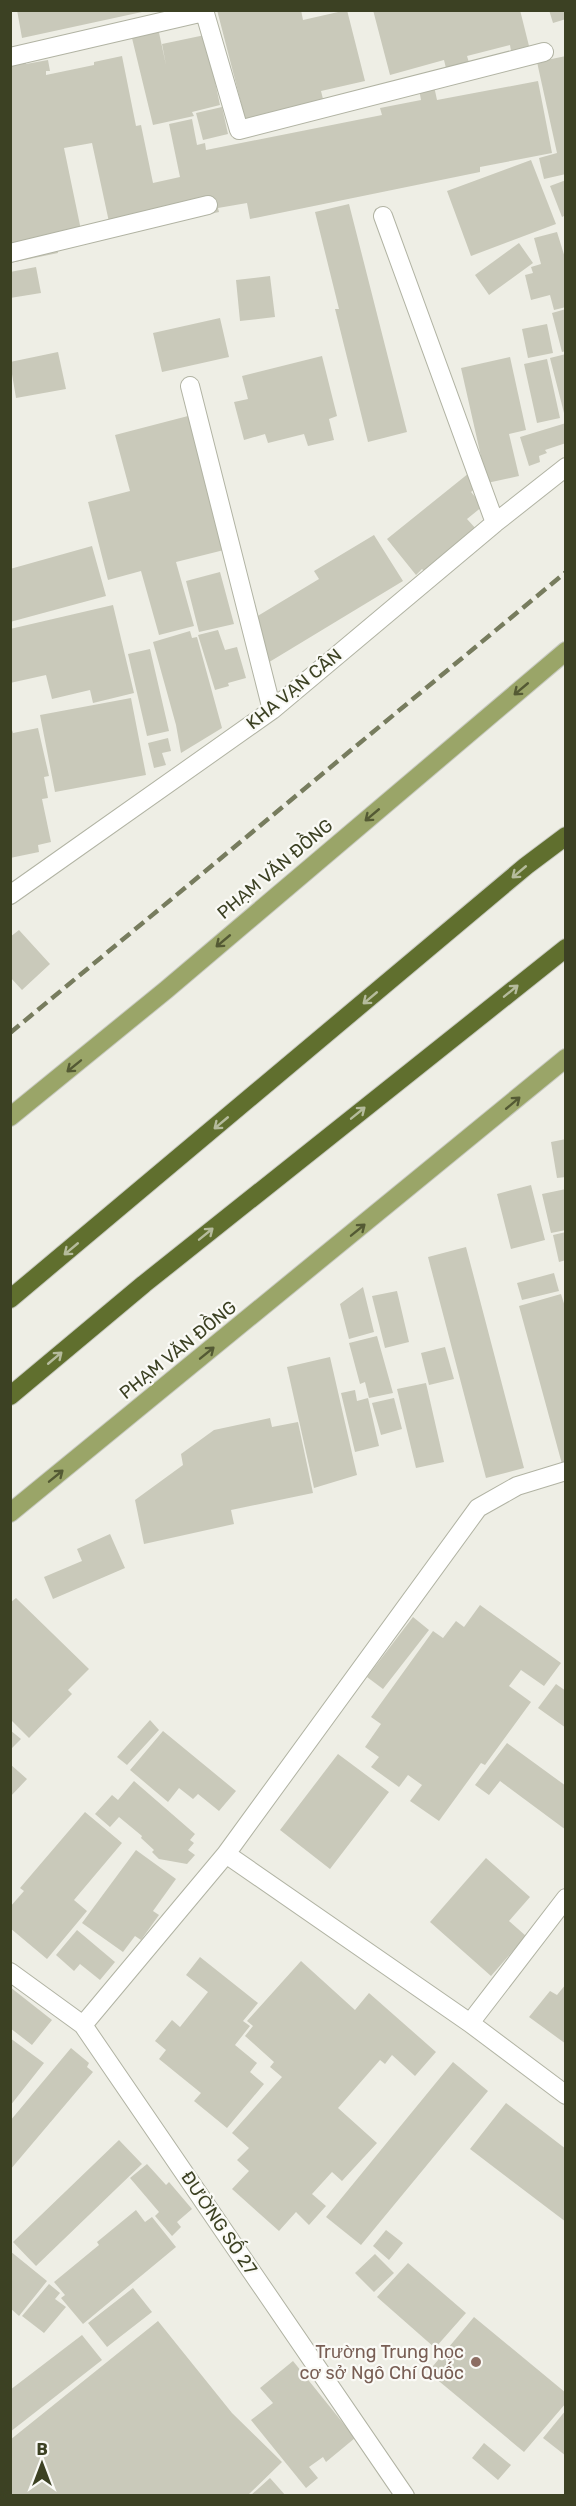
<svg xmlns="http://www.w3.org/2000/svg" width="576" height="2506" viewBox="0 0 576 2506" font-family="Rubik,sans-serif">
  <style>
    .building { fill: #c9c9ba }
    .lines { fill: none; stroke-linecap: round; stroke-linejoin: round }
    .minor-casing { stroke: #b1b3a3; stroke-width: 20 }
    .major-casing { stroke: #c8cac1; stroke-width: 20 }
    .highway-casing { stroke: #c8cac1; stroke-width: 20 }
    .minor { stroke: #fff; stroke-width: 18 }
    .major { stroke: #9aa568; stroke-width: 18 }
    .highway { stroke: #606f2e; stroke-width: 18 }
    .rail { stroke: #777c5e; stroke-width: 4.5; stroke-dasharray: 12 6; stroke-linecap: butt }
    .oneway { stroke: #545a34 }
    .oneway2 { stroke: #b5bb9c }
    .education-dot { fill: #8d6e63; stroke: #fafaf6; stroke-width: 2 }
    .labels { text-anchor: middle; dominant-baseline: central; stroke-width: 4.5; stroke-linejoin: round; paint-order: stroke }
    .street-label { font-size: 18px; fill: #3c4123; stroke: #fafaf6 }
    .education-label { font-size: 18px; fill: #785e54; stroke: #fafaf6; text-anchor: end }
  </style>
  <rect width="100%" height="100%" fill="#eeeee5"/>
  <path class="building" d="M17,10H142V12L22,38Z
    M217,10H301L303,20L347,10L365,81L321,91L324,103L246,122Z
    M373,10H520L529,46L511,51L510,45L467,56L470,66L447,72L444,60L390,75Z
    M549,10H566V19L553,23Z
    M158,28L166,65L162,44L205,35L220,105L192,112L194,116L153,125L131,34Z
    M122,56L136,126L141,125L153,183L180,177L169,124L192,119L197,145L205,143L206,150L382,115L380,108L421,100L419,89L434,86L437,100L538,81L552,153L480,167V172L250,219L247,203L218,208L219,212L187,219L109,222L92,143L64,148L81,230L55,235L58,253L10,263V63L26,60V64L48,60L50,71H46V75L94,65V62Z
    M566,56V174L544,179L539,158L557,153L537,62Z
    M222,107L228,134L203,140L196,113Z
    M531,160L556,224L471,256L447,191Z
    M566,180V215L562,217L550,186Z
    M349,204L407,432L368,442L335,309H339L315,212Z
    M557,232L566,261V307L554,310L550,295L531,300L525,275L533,273L531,267L541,264L534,238Z
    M519,243L533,263L489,295L475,275Z
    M36,267L41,293L10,298V272Z
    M270,276L275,317L240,321L236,280Z
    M566,309V351L562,352L552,313Z
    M220,318L229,357L162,372L153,333Z
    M547,324L553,353L528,358L522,329Z
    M58,352L66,389L16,398L10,362Z
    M566,354V417H565L550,358Z
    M322,356L337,416L329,419L334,440L308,446L304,434L268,443L265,434L244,440L234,402L248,399L242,376Z
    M510,357L526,430L509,434L519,476L487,483L461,368Z
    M547,359L560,418L537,423L524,364Z
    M188,416L224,550L176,562L194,626L159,635L141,571L108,580L88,502L130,491L115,435Z
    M566,423V443L545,450L547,453L539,456L540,462L529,466L520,437Z
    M469,473L479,485L471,492L483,506L467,519L477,530L425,572L422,569L416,575L387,539Z
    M374,535L403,581L266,664L256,617L319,579L314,571Z
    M92,546L106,596L10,622V569Z
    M220,572L234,624L199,632L186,581Z
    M113,605L134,693L93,703L90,690L52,699L46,675L10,683V629Z
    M218,630L225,650L237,647L246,678L228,683L229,686L215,690L198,635Z
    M190,631L192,638L197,637L222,728L181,753L176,725L153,642Z
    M150,649L169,731L147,736L128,654Z
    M131,698L146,775L55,792L40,715Z
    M11,727L13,733L38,728L49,776L44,777L48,798L42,799L51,842L38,845L39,852L10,858Z
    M168,738L171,751L162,753L166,765L154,768L148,743Z
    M19,930L50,964L22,990L10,977V937Z
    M566,1139V1177L557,1178L551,1142Z
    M531,1185L545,1240L511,1249L497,1194Z
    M566,1189V1230L551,1233L542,1194Z
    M566,1232V1260L559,1262L553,1235Z
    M466,1247L524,1468L486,1478L428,1257Z
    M554,1273L559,1291L522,1300L517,1283Z
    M363,1287L374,1332L349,1339L340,1304Z
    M397,1291L409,1342L385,1348L372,1296Z
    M561,1294L566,1310V1463L562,1464L519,1306Z
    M377,1336L393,1393L369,1398L365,1382L360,1384L349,1343Z
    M445,1347L454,1379L429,1385L421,1353Z
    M330,1357L357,1475L314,1488L287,1367Z
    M426,1383L444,1462L416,1468L397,1389Z
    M355,1390L357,1401L368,1398L379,1446L355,1452L341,1393Z
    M394,1398L402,1429L381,1435L372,1403Z
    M270,1418L272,1427L298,1422L313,1493L231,1510L234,1524L144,1544L135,1500L183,1465L181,1454L214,1430Z
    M110,1534L125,1568L53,1599L44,1577L82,1561L77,1549Z
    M16,1598L89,1669L68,1690L72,1694L29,1738L10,1719V1603Z
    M480,1605L561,1663L544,1686L521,1670L509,1686L531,1702L485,1765L481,1763L439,1821L410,1801L422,1785L408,1775L399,1787L371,1767L379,1757L365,1747L381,1724L371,1717L433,1631L443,1638L456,1621L464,1627Z
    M413,1617L429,1630L383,1689L367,1677Z
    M556,1684L566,1691V1728L538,1708Z
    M150,1720L159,1730L127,1765L117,1757Z
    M10,1730L21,1739L10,1750Z
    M163,1731L236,1791L219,1811L198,1794L193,1799L179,1788L168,1802L130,1770Z
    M507,1743L566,1786V1830L500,1781L489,1795L475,1785Z
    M338,1754L389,1792L330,1869L280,1830Z
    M10,1764L27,1779L10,1797Z
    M134,1781L195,1834L190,1840L194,1843L188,1850L195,1855L187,1864L159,1859L152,1852L154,1850L141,1838L142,1836L119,1817L110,1827L95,1814L112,1795L118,1800Z
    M85,1812L122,1843L74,1900L87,1911L47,1959L10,1928V1907L24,1891L20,1888Z
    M136,1850L176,1879L153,1911L159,1915L141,1940L135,1936L123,1952L82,1923Z
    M486,1858L530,1897L509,1921L526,1936L491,1976L430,1922Z
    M77,1930L115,1962L100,1980L80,1964L74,1971L56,1955Z
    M200,1957L258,2003L243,2021L250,2026L235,2045L257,2063L250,2072L264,2084L227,2128L194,2101L201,2093L159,2059L166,2050L155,2041L172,2020L180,2027L208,1992L186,1975Z
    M301,1961L355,2010L369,1993L436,2052L415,2076L392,2055L385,2064L380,2060L338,2108L377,2143L342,2181L332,2172L312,2194L326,2206L309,2225L296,2212L279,2231L232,2189L249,2171L237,2160L249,2148L232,2133L282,2077L270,2067L274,2062L245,2036L253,2026L247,2021Z
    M566,1984V2044L529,2017L550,1991L557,1995Z
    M10,1987L52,2020L32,2045L10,2028Z
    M10,2038L44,2063L10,2106Z
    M71,2048L89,2063L87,2067L93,2072L10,2170V2121Z
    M453,2062L488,2091L361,2245L326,2217Z
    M506,2103L566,2149V2222L470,2149Z
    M119,2140L142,2164L36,2266L13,2242Z
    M147,2164L166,2185L169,2182L192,2209L177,2222L181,2227L172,2236L155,2216L159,2212L130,2178Z
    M136,2210L145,2222L152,2217L176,2247L83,2324L61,2298L65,2295L54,2282L99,2245L97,2242Z
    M386,2230L403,2243L389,2260L373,2246Z
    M10,2251L47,2281L19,2316L10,2308Z
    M375,2254L394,2273L374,2292L355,2273Z
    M408,2263L466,2313L435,2348L377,2297Z
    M49,2284L60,2293L55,2299L66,2307L44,2333L22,2316Z
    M133,2288L152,2312L107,2347L88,2323Z
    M474,2317L566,2393V2403L524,2452L428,2372Z
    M158,2321L232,2413L282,2462L247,2496H10V2440Z
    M82,2335L102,2360L10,2432V2390Z
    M293,2361L355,2438L326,2462L323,2457L309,2467L318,2478L306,2488L251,2420L273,2403L260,2388Z
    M566,2410V2456L543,2438Z
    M484,2443L511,2465L498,2480L472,2458Z
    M270,2478L286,2496H250Z"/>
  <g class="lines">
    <defs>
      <path id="minor" d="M204,10L239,130L544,52
        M10,57L204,12
        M383,216L495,523
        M10,253L208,205
        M190,386L272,710
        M10,895L272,710L495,523L566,467
        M226,1854L470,2023L566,2095
        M10,1972L83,2025L405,2496
        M470,2023L566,1898
        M83,2025L226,1854L478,1508L517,1486L566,1471"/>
      <path id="major" d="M10,1117L166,990L566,651
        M10,1513L566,1058"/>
      <path id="highway" d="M10,1299L526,866L566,836
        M10,1396L144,1284L566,948"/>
    </defs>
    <use href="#minor" class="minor-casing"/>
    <use href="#major" class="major-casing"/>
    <use href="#highway" class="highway-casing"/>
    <use href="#minor" class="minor"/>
    <use href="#major" class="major"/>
    <use href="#highway" class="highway"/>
    <path class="rail" d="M10,1033L566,572"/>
  </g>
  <defs><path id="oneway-shaft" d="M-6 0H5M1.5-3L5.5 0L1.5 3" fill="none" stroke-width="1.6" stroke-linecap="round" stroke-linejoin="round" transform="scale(1.5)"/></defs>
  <g class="oneway">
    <use href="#oneway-shaft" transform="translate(521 689) rotate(140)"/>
    <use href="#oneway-shaft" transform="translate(372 815) rotate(140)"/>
    <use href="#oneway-shaft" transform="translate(223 941) rotate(140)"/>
    <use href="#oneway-shaft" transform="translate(74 1066) rotate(141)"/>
    <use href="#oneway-shaft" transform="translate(513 1103) rotate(-40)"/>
    <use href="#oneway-shaft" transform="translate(358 1230) rotate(-39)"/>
    <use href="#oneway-shaft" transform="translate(207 1353) rotate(-39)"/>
    <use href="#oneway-shaft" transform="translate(56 1476) rotate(-39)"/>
  </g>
  <g class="oneway2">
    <use href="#oneway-shaft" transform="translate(519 872) rotate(140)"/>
    <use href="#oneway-shaft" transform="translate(511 991) rotate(-39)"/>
    <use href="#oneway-shaft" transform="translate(370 998) rotate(140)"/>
    <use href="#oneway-shaft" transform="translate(358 1113) rotate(-39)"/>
    <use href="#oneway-shaft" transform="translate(221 1123) rotate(140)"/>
    <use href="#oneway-shaft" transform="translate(206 1234) rotate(-39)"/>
    <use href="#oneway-shaft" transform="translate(71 1249) rotate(140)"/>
    <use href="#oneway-shaft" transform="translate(55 1358) rotate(-40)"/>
  </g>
  <circle class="education-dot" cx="476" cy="2362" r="6"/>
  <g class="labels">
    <g class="street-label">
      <text transform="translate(294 689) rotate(-39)">KHA VẠN CÂN</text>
      <text transform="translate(275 869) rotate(-40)">PHẠM VĂN ĐỒNG</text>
      <text transform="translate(178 1350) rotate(-39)">PHẠM VĂN ĐỒNG</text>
      <text transform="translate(219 2223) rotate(56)">ĐƯỜNG SỐ 27</text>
    </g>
    <g class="education-label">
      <text x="464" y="2352">Trường Trung học<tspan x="464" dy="21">cơ sở Ngô Chí Quốc</tspan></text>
    </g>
  </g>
  <rect width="576" height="2506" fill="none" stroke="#3c4123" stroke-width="24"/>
  <g transform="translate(42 2464)" stroke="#fafaf6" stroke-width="4.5" paint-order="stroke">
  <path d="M0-4.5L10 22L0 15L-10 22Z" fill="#3c4123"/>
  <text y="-9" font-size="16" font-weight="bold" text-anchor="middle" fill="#3c4123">B</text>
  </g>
</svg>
